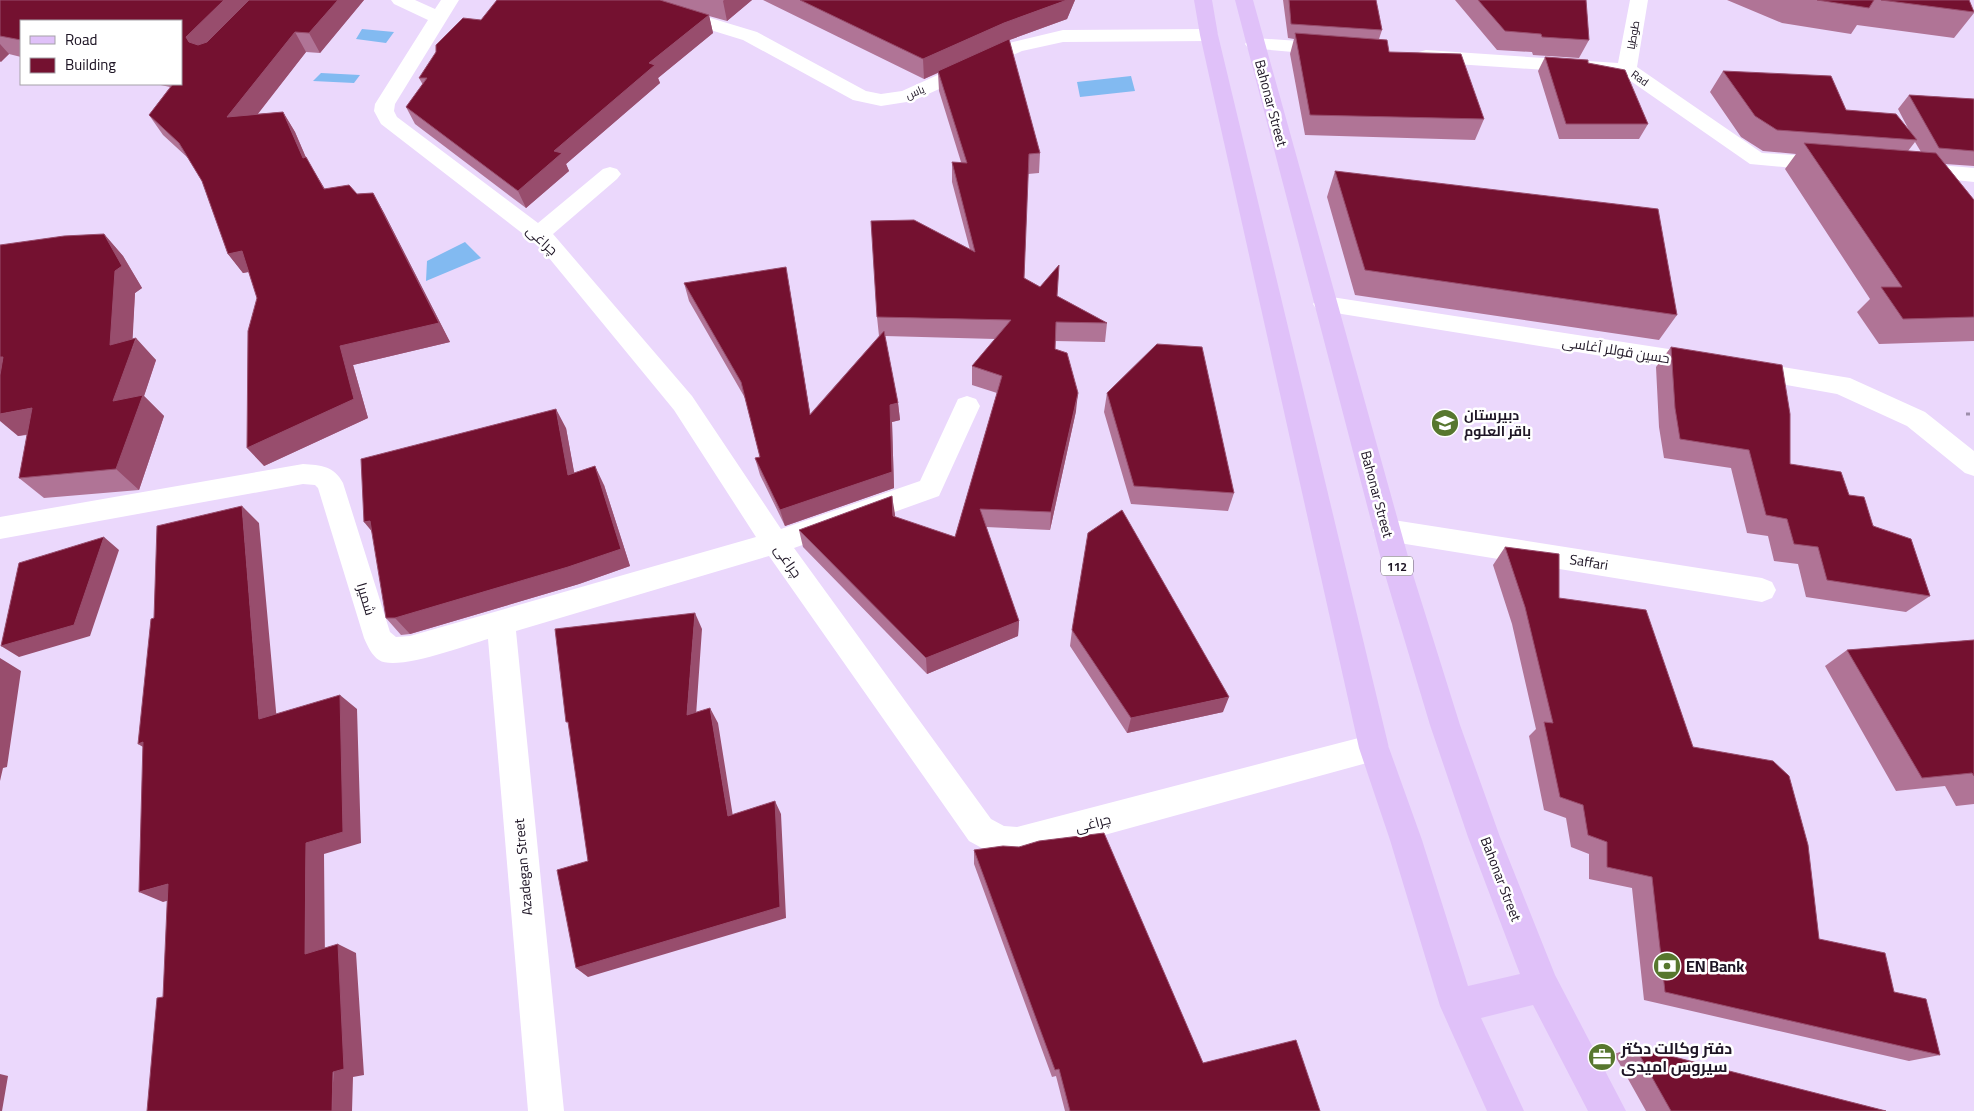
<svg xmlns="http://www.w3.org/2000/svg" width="1974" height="1111" viewBox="0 0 1974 1111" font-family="Georgia,Cairo,serif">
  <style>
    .water { fill: #82baf1 }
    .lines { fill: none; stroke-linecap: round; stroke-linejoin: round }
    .path { stroke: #9d8eaa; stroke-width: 3; stroke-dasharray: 4 4; stroke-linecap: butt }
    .minor { fill: #fff; fill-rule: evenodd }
    .major { fill: #e0c1f9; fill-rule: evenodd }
    .wall { fill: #b07496; fill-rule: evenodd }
    .shaded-wall { fill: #984d6d }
    .building { fill: #741130; stroke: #984d6d }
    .labels { text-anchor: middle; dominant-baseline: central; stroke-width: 5; stroke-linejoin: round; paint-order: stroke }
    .far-street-label { font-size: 11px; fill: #1e1525; stroke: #fff }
    .shield { fill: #fff; stroke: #625b66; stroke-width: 1 }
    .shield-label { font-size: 12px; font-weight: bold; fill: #1e1525 }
    .street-label { font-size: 14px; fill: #1e1525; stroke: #fff }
    .poi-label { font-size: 14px; font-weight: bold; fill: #1e1525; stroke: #fff; text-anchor: start }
    .near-poi-label { font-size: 16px; font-weight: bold; fill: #1e1525; stroke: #fff; text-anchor: start }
  </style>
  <rect width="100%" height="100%" fill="#ebd8fc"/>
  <path class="water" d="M362,29L394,32L386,43L356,39Z
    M321,73L360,75L354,83L313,81Z
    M1131,76L1135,91L1080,97L1077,82Z
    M465,242L481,258L426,281L427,261Z"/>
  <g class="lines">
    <path class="path" d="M1966,414H1974"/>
    <path class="minor" d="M391,0H415L435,9L441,0H459L395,104L394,111L397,117L538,223L603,169L610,167L617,169L621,174L617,179L553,234L692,396L781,529L920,481L958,399L967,396L976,399L980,406L939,496L794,548L991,819L1004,826L1017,827L1374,734L1385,738L1389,748L1385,758L1017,859L1000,858L969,841L769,556L516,631L564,1111H528L488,639C467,645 396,672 379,660C372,656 367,645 364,638L318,488L315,485L303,484L0,539V517L303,464C321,465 334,466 343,483L390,632L396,637L410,636L756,537L674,410L540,247L381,124L374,111L375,104L428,20L394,4Z
      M623,0H651L757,32L866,91L881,94L902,91L1009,43L1063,30L1209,29L1216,31L1218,35L1216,39L1209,41L1063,42L1022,51L913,101L881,106L853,100L743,40L626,4Z
      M1630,0H1648L1637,67L1762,153L1827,157L1834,159L1838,164L1834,169L1827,171L1750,164L1622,75L1426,62L1419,60L1416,56L1419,52L1426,50L1618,63Z
      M1255,38L1328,43L1335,45L1338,49L1335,53L1328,55L1248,48L1245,44L1248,40Z
      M1915,163L1974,168V182L1908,175L1904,170L1908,165Z
      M1325,296L1701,354L1710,357L1713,363L1710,369L1701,372L1317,310L1313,304L1317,298Z
      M1746,361L1850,378L1925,412L1974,451V476L1965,473L1907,426L1837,394L1737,376L1734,370L1737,364Z
      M1387,519L1762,578L1772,582L1776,590L1772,598L1762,602L1387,541L1377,538L1373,530L1377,522Z"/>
    <path class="major" d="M1194,0H1212L1218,35L1389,748L1422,840L1468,986L1520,974L1468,837L1430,725L1386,578L1235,0H1253L1414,578L1460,725L1500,837L1555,975L1626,1111H1588L1533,1005L1481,1018L1524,1111H1487L1440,1006L1390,840L1359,748L1200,35Z"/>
  </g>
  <path class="wall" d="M0,0H364L320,53L306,52L257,114L283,112L295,132L307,160L325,189L357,194L373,193L384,213L450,342L353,365L368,418L264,466L257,298L249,272L243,273L228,254L202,181L188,158L163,135L149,115L170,87L156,84H181V21H21V57L9,54L0,62Z
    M661,0H752L727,21L709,16L713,33L658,78L660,83L566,164L569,171L526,208L415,124L406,107L423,85L419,78L481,20Z
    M763,0H1075L1067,19L1009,40L1040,153L1039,173L1028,174L1024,278L1107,323L1105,342L1055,341V349L1076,411L1050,530L986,527L1019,621L1018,636L927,674L803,547L799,530L895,517L955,537L997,393L972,385V366L995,339L885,336L898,403L900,420L892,422L894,488L785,526L760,475L755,458L760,457L745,398L689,301L684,283L789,285L810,414L879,336L877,317L970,250L952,182V162H961L939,91L938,73L924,79Z
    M1283,0H1376L1382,30L1379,39L1389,52L1484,119L1475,140L1305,135L1290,54L1294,39L1288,38Z
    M1455,0H1586L1589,40L1579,58L1533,55L1532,52L1497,50Z
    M1727,0H1969L1974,13L1954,38L1857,25L1851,34L1782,23Z
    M1545,57L1588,63L1648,124L1639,139H1559L1538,71Z
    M1723,71L1846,110L1910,132L1898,109L1909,95L1974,99V166L1945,164L1974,200V341L1879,344L1857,312L1870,299L1785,169L1796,154L1763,151L1741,137L1710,92ZM1915,142L1921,152L1908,151Z
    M1335,171L1677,315L1659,340L1355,295L1327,197Z
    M104,234L123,256L142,288L135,293L132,339L156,360L144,396L164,416L139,490L44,498L19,478L27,435L18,436Z
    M1671,347L1790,464L1849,495L1930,596L1906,612L1806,597L1798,564L1774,561L1768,536L1747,533L1731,468L1664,458L1659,427L1656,367Z
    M1107,393L1234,493L1228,511L1131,504L1104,412Z
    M566,428L574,473L604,485L630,566L579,584L410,634L401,635L386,618Z
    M1505,547L1559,598L1693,747L1819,939L1894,992L1940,1055L1909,1061L1644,1000L1632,888L1589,879V854L1571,847L1566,818L1544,810L1529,736L1536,729L1512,624L1493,565Z
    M1072,630L1223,712L1127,733L1070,646Z
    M1974,640V804L1956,806L1945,786L1896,791L1825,666L1847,650Z
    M974,850L1203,1063L1320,1111H1065L1056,1076L1052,1077L974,864Z
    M1635,1047L1886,1111H1646L1614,1054Z"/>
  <path class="shaded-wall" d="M224,0H255L199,57L186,37Z
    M338,0H364L320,53L309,33Z
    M724,0H752L727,21L723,1Z
    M1067,0H1075L1067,19L1004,42L924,79L923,59L1004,23Z
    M709,15L713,33L658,78L660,83L566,164L569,171L526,208L518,191L554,151L649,63Z
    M295,32L306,52L240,137L227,117Z
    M0,44L9,54L1,62L0,61Z
    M283,112L295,132L307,160L336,208L303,158Z
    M373,193L384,213L450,342L353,365L368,418L264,466L247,448L340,346Z
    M104,234L123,256L142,288L135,293L132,351L136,338L156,360L144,396L164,416L139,490L116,469Z
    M242,251L257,270L243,273L228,254Z
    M786,267L789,285L813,432L810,415Z
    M0,357H3L0,384Z
    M1078,393L1076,411L1050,530L1051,512Z
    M898,403L900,420L892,422L894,488L785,526L780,510L890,405Z
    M32,408L56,429L18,436L0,421V414Z
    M556,409L566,428L578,493L568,475Z
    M595,466L604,485L630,566L579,584L410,634L395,618Z
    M892,496L895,514V534L893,516Z
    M242,506L259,523L278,733L259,719Z
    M370,521L379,540L364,522Z
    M104,537L119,550L90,636L19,657L1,646Z
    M695,613L702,629L695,730L687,715Z
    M1019,621L1018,636L927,674L926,658Z
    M0,658L21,671L7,767L3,768L0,781Z
    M340,695L357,709L361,843L324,854L325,963L305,954L306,843Z
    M1229,697L1223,712L1127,733L1131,718Z
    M710,708L718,723L735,829L728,816Z
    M143,742L160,757L138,744Z
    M775,801L781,814L786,918L588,977L576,968Z
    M168,884L191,894L163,902L139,892Z
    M338,944L356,953L364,1075L353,1077L352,1111H332Z
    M0,1074L8,1076L2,1111H0Z"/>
  <path class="building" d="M0,0H224L186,37L189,42L198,45L207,42L249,0H338L309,33L295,32L227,117L283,112L303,158L306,157L324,189L349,185L357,194L373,193L439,323L340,346L354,399L247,448L248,331L257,298L242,251L228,254L202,181L179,143L149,115L173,84H181V21H21V40L0,36Z
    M497,0H660L709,15L649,63L655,65L554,151L562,153L518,191L406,107L427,78H419L436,52V45L463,18L481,20Z
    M800,0H1067L1004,23L923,59Z
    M1289,0H1376L1382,30L1291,24Z
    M1478,0H1586L1589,40L1542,37L1541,34L1505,31Z
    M1817,0H1874L1869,8Z
    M1881,0H1969L1974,12Z
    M1295,33L1387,40L1389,52L1461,54L1484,119L1310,115Z
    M1009,39L1040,153L1029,154L1024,278L1040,287L1059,265L1057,296L1107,323L1056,322L1055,349L1067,353L1078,393L1051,512L980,509L1019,621L926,658L799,530L892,496L893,516L955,537L1002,376L972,366L1011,320L877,317L871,221L914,220L975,252L952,162L967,163L938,71Z
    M1545,57L1588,60V63L1625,70L1648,124H1566Z
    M1723,71L1831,76L1846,110L1896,114L1917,140L1777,130L1755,116Z
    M1909,95L1974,99V151L1939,148Z
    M1804,143L1936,153L1974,200V317L1903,319L1881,287H1902Z
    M1335,171L1658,209L1677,315L1365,270Z
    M104,234L122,266L115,271L110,345L136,338L113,401L143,395L116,469L19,478L32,408L0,414V375L3,357H0V245L64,236Z
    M786,267L810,415L884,331L898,403L890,405L892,472L780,510L755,458L760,457L741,382L684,283Z
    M1157,344L1202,347L1234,493L1134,486L1107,393Z
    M1671,347L1782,365L1790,414V464L1841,472L1849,495L1864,497L1873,526L1911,539L1930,596L1827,580L1818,547L1794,544L1787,519L1766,515L1749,450L1680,439L1675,408Z
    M556,409L568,475L595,466L621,549L568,567L395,618H386L370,521L364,522L361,459Z
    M242,506L259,719L340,695L343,832L306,843L305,954L338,944L344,1069L333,1072L332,1111H147L157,998L163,997L168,884L139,892L143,742L138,744L151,619L154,618L157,526Z
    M1122,510L1229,697L1131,718L1072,630L1088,533Z
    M104,537L74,625L1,646L19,563Z
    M1505,547L1559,554V598L1646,610L1693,747L1773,761L1789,776L1808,845L1819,939L1885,953L1894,992L1926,999L1940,1055L1665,992L1652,877L1607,867V842L1588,835L1583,805L1560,797L1544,722L1553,723L1525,607Z
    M695,613L687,715L710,708L728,816L775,801L780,907L576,968L557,870L588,861L568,722H566L555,629Z
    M1974,640V776L1972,773L1922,778L1847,650Z
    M1104,833L1203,1063L1296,1040L1320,1111H1070L1059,1069L1055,1070L974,850L1003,846L1019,847L1039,841Z
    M1635,1047L1886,1111H1671Z"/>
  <defs>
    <symbol id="school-disc" viewBox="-11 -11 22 22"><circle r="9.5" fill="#57772e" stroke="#fff"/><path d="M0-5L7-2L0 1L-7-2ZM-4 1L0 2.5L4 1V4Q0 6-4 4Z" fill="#fff"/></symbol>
    <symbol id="bank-disc" viewBox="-11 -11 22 22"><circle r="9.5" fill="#57772e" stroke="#fff"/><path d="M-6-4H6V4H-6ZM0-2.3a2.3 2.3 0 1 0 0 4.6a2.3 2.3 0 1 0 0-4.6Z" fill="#fff"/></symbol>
    <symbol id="office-disc" viewBox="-11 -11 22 22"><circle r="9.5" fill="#57772e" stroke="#fff"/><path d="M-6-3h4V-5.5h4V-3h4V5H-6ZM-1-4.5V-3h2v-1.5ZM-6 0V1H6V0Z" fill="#fff"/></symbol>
  </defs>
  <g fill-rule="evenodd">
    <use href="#school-disc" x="1429" y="407" width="32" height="32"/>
    <use href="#bank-disc" x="1651" y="950" width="32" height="32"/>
    <use href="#office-disc" x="1586" y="1041" width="32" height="32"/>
  </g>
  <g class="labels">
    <g class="far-street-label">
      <text transform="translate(1633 35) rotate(-80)">طوطیا</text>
      <text transform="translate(1640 78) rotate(35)">Rad</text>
      <text transform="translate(915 92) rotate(-22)">یاس</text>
    </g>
    <rect class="shield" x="1381" y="556.5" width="32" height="19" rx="4"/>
    <g class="shield-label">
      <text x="1397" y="566">112</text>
    </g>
    <g class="street-label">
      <text transform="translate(1271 103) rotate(75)">Bahonar Street</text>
      <text transform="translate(542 240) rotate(42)">چراغی</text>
      <text transform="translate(1616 350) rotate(9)">حسین قوللر آغاسی</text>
      <text transform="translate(1377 494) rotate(75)">Bahonar Street</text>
      <text transform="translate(788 561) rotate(55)">چراغی</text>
      <text transform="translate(1589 562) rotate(9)">Saffari</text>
      <text transform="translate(366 599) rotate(73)">شمیرا</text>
      <text transform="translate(1093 823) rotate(-15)">چراغی</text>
      <text transform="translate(523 867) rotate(-95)">Azadegan Street</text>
      <text transform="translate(1501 879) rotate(69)">Bahonar Street</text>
    </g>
    <g class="poi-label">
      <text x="1464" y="415">دبیرستان<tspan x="1464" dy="16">باقر العلوم</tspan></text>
    </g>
    <g class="near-poi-label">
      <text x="1686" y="966">EN Bank</text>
      <text x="1621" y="1048">دفتر وکالت دکتر<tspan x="1621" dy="18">سیروس امیدی</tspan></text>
    </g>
  </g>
  <rect x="20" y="20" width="162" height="65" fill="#ffffff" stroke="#a5a1a8"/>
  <rect x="30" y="36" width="25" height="8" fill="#e0c1f9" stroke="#a5a1a8"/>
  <text x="65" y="45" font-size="15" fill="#1e1525">Road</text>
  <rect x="30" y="58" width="25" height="15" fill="#741130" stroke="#a5a1a8"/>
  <text x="65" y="70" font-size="15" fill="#1e1525">Building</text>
</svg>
